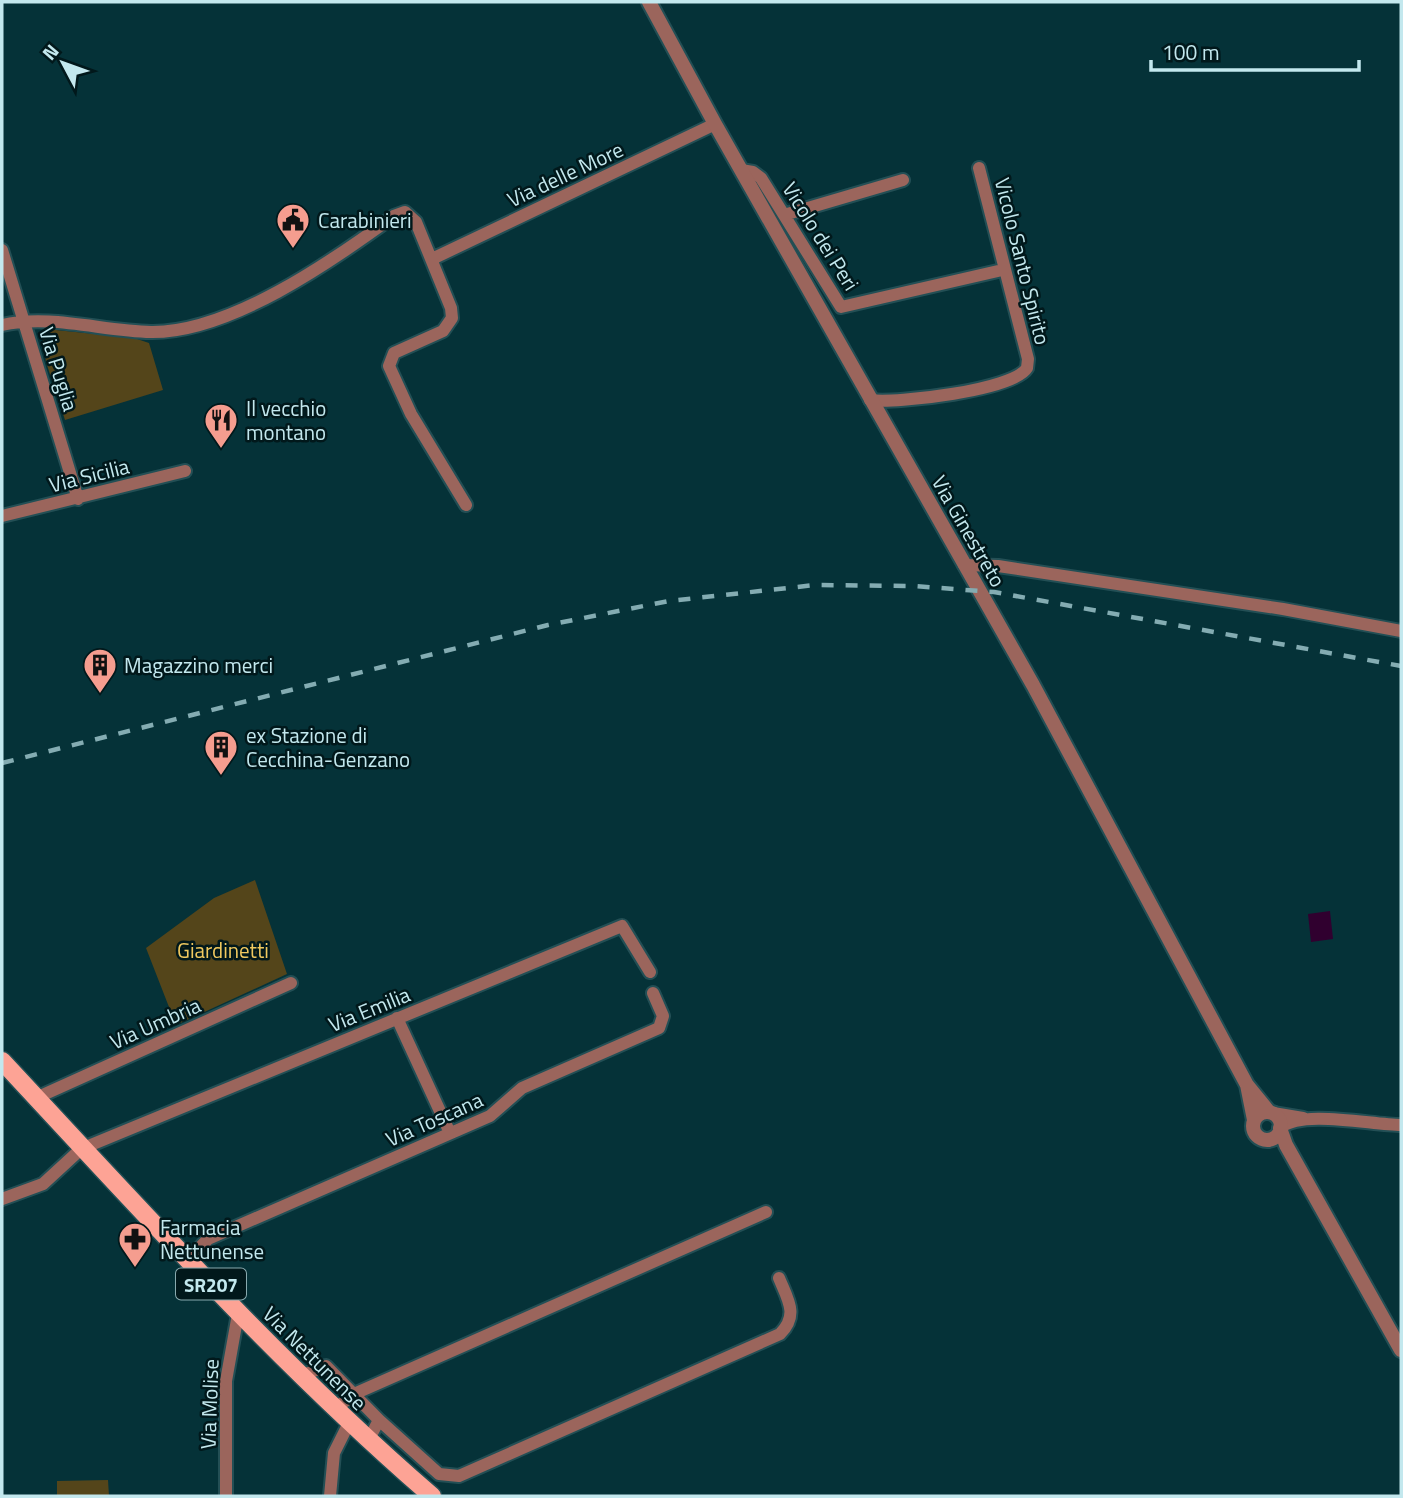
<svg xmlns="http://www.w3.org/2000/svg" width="1403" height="1498" viewBox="0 0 1403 1498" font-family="'Titillium Web',sans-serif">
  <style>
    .green { fill: #54451a }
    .water { fill: #30002f }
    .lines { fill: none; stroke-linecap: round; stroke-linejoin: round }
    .minor-casing { stroke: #234f55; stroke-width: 16 }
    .tertiary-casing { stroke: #234f55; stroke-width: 18 }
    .primary-casing { stroke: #234f55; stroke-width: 21 }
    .minor { stroke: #9b655c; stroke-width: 12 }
    .tertiary { stroke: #9b655c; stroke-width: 14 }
    .primary { stroke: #fda395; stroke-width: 18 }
    .rail { stroke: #84acb2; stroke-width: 4.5; stroke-dasharray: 12 12; stroke-linecap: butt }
    .labels { text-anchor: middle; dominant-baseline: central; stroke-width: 5; stroke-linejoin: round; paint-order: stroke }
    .shield { fill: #01181b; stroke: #89aaaf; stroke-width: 2 }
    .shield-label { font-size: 19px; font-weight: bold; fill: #c3e8ee }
    .street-label { font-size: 21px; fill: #c3e8ee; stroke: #01181b }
    .poi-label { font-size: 21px; fill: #c3e8ee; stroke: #01181b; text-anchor: start }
    .park-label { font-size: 21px; fill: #f0c95f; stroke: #01181b }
  </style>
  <rect width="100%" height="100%" fill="#053238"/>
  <path class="green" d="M46,329L134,338L149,343L163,390L65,420L46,362L42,334Z
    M255,880L287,974L176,1025L146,948L214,898Z
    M108,1480L109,1496H57V1481Z"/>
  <path class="water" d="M1330,911L1333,939L1311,942L1308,914Z"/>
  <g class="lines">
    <defs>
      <path id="minor" d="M741,170L753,172L761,178L841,307L998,271
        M784,215L903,180
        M2,250L78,499
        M432,259L715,124
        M2,325C50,314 102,331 151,332C229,333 331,262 394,216L405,212L416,222L451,308L452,318L443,331L394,353L389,366L411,414L466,505
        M870,400C896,404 1014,390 1027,368L1028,359L979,168
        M2,516L185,471
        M964,565L998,566L1283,609L1401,631
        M397,1018L450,1133
        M36,1098L291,983
        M1273,1113L1303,1118
        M1280,1128C1303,1109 1371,1125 1401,1125
        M2,1199L43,1184L81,1149L622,926L650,972
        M189,1259L208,1239L490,1116L522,1088L659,1028L663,1016L653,993
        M301,1376L326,1366L379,1420L368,1441
        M335,1409L354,1394L766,1212
        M379,1420L439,1474L459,1476L780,1334C799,1315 788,1300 779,1278
        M226,1496V1381L238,1314
        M330,1496L334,1453L349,1423"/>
      <path id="tertiary" d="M649,2L715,124L1033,685L1247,1085
        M1253 1126a14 14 0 1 1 28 0a14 14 0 1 1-28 0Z
        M1254,1120L1247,1085L1269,1112
        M1280,1128L1286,1145L1401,1350"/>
      <path id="primary" d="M2,1061C141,1210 277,1362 432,1496"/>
    </defs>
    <use href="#minor" class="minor-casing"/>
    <use href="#tertiary" class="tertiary-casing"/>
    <use href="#primary" class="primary-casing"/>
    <use href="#minor" class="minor"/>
    <use href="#tertiary" class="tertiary"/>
    <use href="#primary" class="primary"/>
    <path class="rail" d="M2,763L548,625L669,601L815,585L913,586L994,592L1401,666"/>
  </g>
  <defs>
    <symbol id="civic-pin" viewBox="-11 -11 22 30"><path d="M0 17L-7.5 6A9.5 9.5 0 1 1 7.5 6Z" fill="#f59d8f" stroke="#01181b"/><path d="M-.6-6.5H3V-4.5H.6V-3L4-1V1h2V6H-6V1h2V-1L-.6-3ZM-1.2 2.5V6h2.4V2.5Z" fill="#111"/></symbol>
    <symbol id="restaurant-pin" viewBox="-11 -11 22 30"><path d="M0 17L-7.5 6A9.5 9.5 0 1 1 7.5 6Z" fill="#f59d8f" stroke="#01181b"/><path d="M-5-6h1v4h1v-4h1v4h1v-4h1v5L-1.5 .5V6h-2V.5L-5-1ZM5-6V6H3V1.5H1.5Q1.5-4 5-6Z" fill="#111"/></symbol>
    <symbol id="building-pin" viewBox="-11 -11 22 30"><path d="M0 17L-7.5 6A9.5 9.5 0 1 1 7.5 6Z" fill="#f59d8f" stroke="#01181b"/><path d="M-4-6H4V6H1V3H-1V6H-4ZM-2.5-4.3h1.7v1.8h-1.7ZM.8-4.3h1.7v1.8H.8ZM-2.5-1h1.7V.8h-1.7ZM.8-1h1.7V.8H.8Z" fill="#111"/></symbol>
    <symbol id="pharmacy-pin" viewBox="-11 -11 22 30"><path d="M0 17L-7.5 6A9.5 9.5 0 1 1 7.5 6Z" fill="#f59d8f" stroke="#01181b"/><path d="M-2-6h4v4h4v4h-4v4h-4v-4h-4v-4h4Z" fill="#111"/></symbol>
  </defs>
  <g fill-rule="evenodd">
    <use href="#civic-pin" x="274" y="201" width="38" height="52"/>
    <use href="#restaurant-pin" x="202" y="401" width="38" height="52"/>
    <use href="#building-pin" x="81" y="646" width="38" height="52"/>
    <use href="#building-pin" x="202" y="728" width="38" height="52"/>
    <use href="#pharmacy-pin" x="116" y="1220" width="38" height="52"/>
  </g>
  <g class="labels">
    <rect class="shield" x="176" y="1268.5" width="70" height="31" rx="5"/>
    <g class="shield-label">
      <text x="211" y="1284">SR207</text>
    </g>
    <g class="street-label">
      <text transform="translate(565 174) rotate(-25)">Via delle More</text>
      <text transform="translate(821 236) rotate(58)">Vicolo dei Peri</text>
      <text transform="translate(1023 261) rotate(76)">Vicolo Santo Spirito</text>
      <text transform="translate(59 369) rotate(73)">Via Puglia</text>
      <text transform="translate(89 475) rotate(-14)">Via Sicilia</text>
      <text transform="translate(969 531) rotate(60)">Via Ginestreto</text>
      <text transform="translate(369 1009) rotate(-22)">Via Emilia</text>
      <text transform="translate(155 1023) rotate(-24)">Via Umbria</text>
      <text transform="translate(434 1119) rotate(-24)">Via Toscana</text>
      <text transform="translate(315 1358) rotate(45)">Via Nettunense</text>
      <text transform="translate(209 1404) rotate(-88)">Via Molise</text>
    </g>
    <g class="poi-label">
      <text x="318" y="220">Carabinieri</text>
      <text x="246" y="408">Il vecchio<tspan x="246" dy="24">montano</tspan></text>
      <text x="124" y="665">Magazzino merci</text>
      <text x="246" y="735">ex Stazione di<tspan x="246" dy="24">Cecchina-Genzano</tspan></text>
      <text x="160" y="1227">Farmacia<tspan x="160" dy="24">Nettunense</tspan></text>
    </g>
    <g class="park-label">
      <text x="223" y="950">Giardinetti</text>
    </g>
  </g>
  <rect width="1403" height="1498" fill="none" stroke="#c3e8ee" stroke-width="7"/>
  <g transform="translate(63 63) rotate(311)" stroke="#01181b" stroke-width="5" paint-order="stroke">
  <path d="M0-5L12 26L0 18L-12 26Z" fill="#c3e8ee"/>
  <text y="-10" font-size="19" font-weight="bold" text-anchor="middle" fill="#c3e8ee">N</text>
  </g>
  <path d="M1151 60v10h208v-10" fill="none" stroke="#c3e8ee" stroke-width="3.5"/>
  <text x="1162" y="60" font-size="21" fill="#c3e8ee" stroke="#01181b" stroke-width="5" paint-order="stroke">100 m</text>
</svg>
